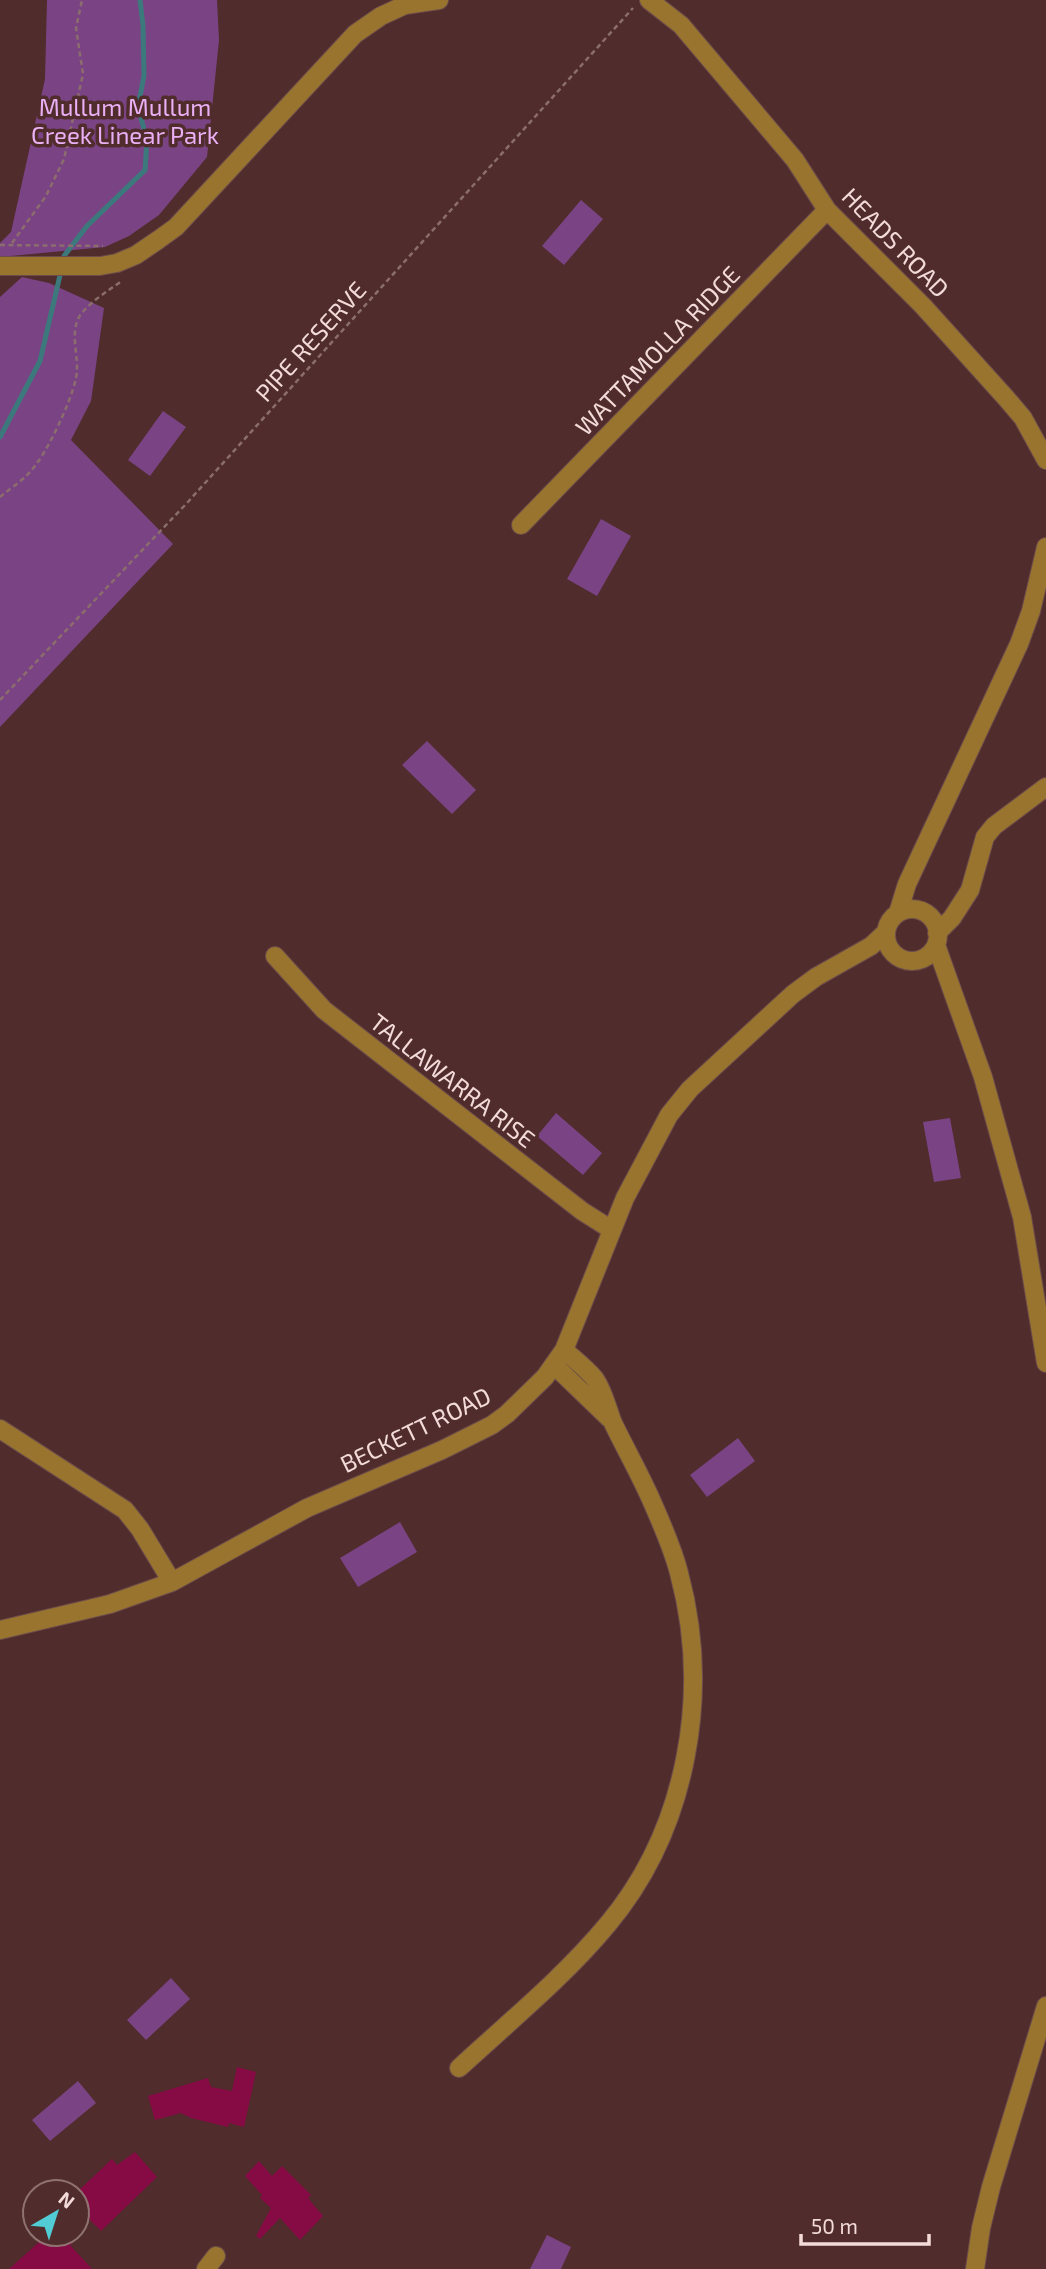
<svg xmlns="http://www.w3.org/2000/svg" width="1046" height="2269" viewBox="0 0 1046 2269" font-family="'Exo 2',sans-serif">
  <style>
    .green { fill: #7a4484 }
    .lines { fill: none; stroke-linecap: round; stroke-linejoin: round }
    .stream { stroke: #3c797d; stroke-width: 5 }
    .building { fill: #860a44 }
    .minor-casing { stroke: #6d4c4b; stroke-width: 20 }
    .path { stroke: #8c6d6d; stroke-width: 2.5; stroke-dasharray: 5 3.5; stroke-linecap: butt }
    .minor { stroke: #98742e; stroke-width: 18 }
    .labels { text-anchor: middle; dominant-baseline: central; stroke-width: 7; stroke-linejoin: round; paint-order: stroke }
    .park-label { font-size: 24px; fill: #eab0f5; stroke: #502c2c }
    .street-label { font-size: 24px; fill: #f3dbda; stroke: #502c2c }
  </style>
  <rect width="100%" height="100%" fill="#502c2c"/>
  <path class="green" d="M47,0H217L219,40L207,157L159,215L129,236L105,247L0,257V243L11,232L45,79Z
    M581,200L603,219L564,265L542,246Z
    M22,277L49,283L104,308L91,401L71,440L173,544L0,727V297Z
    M163,411L186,427L150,476L128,460Z
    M601,519L631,536L597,596L567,579Z
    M427,741L476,790L452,814L402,765Z
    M556,1113L602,1153L583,1175L537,1136Z
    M950,1118L961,1178L934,1182L923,1122Z
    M738,1438L755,1461L707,1497L690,1475Z
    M400,1522L417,1552L358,1587L340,1558Z
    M171,1978L190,1999L146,2040L127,2020Z
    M78,2081L96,2103L50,2141L32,2120Z
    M547,2235L571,2247L561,2269H530Z"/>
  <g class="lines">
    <path class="stream" d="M63,261L64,256L87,226L145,170L147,141L138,106L144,76L143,25L140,0
      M0,437L40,361L61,271"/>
  </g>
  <path class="building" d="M237,2067L256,2072L244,2127L229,2123L228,2127L191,2118L181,2113L155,2120L148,2096L208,2078L211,2087L232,2091Z
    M135,2152L157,2177L101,2231L77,2207V2192L112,2159L117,2165Z
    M259,2161L272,2176L282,2166L311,2195L308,2198L323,2216L300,2240L280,2218L260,2239L256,2236L271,2208L260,2198L262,2195L245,2176Z
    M48,2234H67L74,2242L70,2245L92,2269H9Z"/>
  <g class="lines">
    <defs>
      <path id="minor" d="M649,0L681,25L795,160L827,210L923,306L1006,398L1023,418L1046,460
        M0,266H100L117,263L136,255L158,240L176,227L355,34L381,16L405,5L439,0
        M521,525L827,210
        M886 935a26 26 0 1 1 52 0a26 26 0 1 1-52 0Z
        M898,913L907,884L1019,644L1031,611L1046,547
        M937,933L952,918L970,890L985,837L994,826L1046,787
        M936,945L983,1077L1022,1217L1046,1363
        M275,956L324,1010L582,1211L612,1230
        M554,1365L609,1418
        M0,1429L125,1510L140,1529L172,1582
        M0,1630L110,1604L172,1582L307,1508L442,1450L492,1425L507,1414L545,1377L564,1350L625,1198L669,1115L690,1089L793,994L816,977L871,946L886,932
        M459,2068C510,2021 564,1977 608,1924C688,1828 711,1692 679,1573C673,1549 663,1527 653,1504C641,1476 626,1450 613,1423C607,1408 604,1392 595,1379C586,1368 574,1359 564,1350
        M206,2269L216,2256
        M975,2269L981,2228L991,2187L1046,2006"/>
    </defs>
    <use href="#minor" class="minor-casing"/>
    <path class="path" d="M12,243L46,196L64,159L83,74L76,28L82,0
      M0,245L103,246
      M0,497C9,489 21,482 29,473C46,456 71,402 76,378C80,358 70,338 78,319C84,306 110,289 122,281
      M0,700L187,503L633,8"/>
    <use href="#minor" class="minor"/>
  </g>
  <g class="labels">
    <g class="park-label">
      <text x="125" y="106">Mullum Mullum<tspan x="125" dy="28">Creek Linear Park</tspan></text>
    </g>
    <g class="street-label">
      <text transform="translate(896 242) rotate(46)">HEADS ROAD</text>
      <text transform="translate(310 341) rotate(-48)">PIPE RESERVE</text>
      <text transform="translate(657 350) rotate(-46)">WATTAMOLLA RIDGE</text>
      <text transform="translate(453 1080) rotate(38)">TALLAWARRA RISE</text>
      <text transform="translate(415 1429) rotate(-26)">BECKETT ROAD</text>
    </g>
  </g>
  <g transform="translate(56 2213) rotate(39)"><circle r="33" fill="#502c2c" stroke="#917272" stroke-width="2"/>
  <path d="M0-5L12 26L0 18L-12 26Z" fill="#51ccd4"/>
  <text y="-10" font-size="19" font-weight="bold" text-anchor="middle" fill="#f3dbda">N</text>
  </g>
  <path d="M801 2234v10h128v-10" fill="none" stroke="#f3dbda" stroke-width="3.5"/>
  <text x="811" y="2234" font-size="21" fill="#f3dbda" stroke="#502c2c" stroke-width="5" paint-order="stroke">50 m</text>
</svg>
